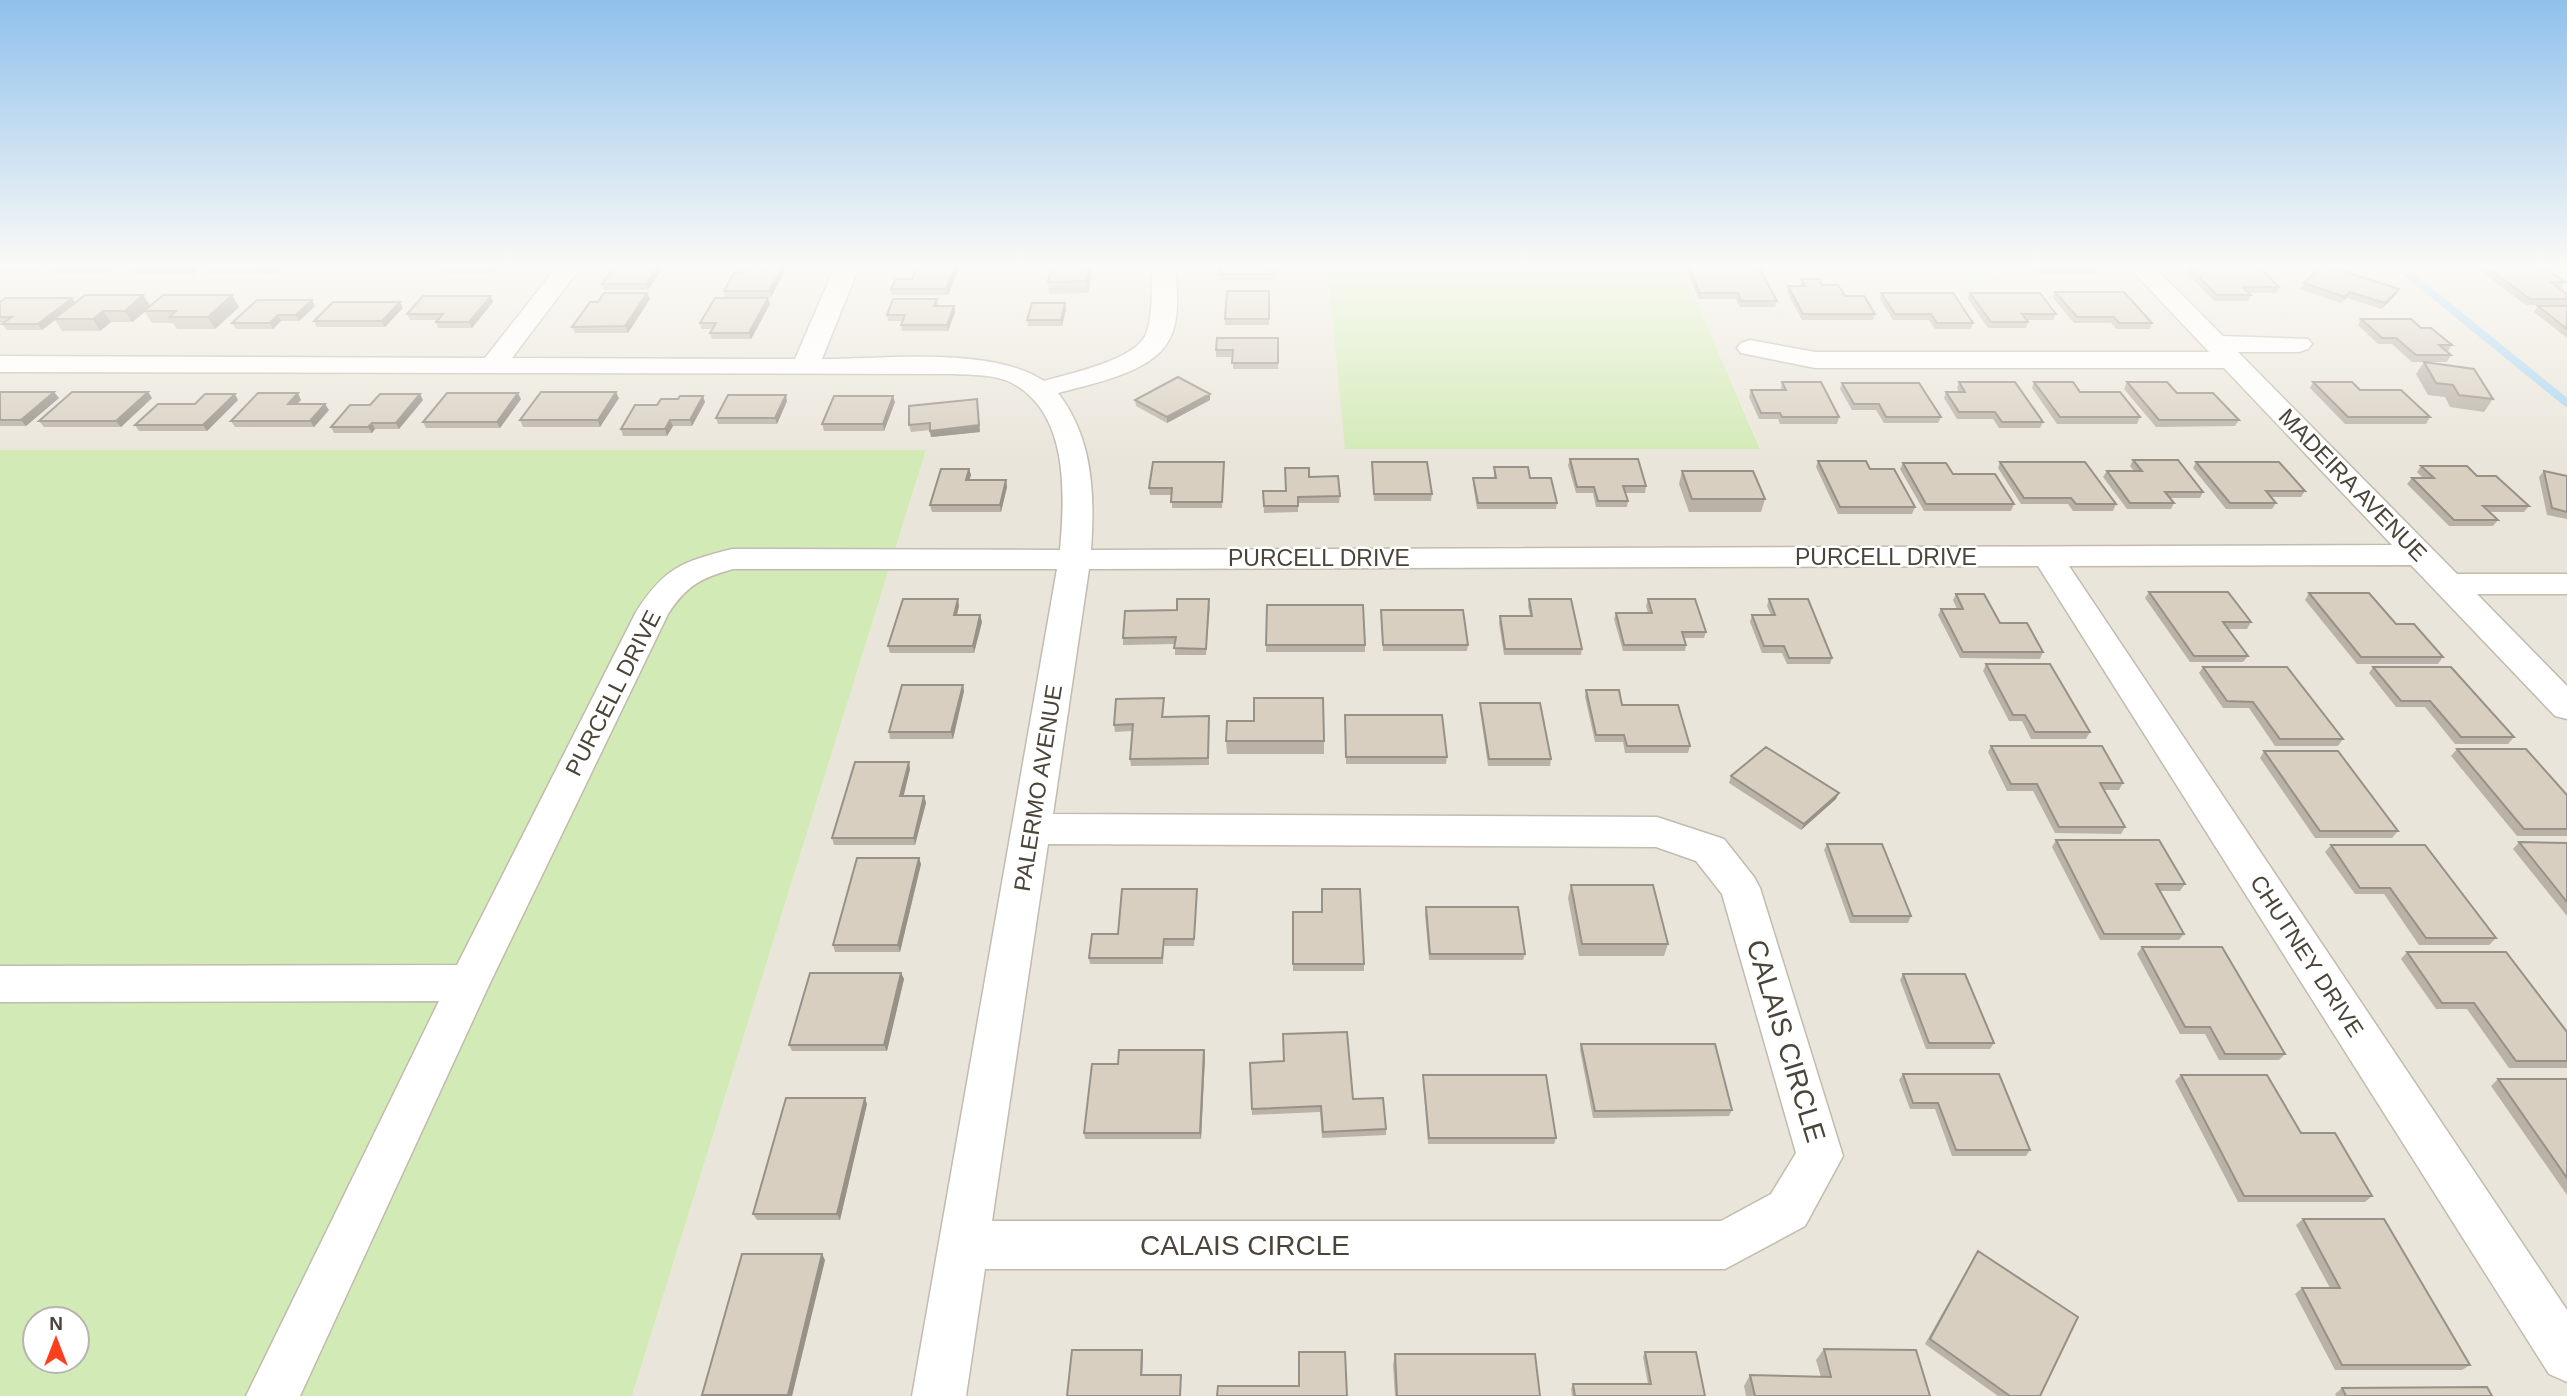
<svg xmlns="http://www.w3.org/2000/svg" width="2567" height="1396" viewBox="0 0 2567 1396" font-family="Arial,sans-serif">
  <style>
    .residential { fill: #eae5da }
    .green { fill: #d2eab5; fill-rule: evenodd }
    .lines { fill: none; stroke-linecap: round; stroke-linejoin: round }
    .stream { stroke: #a9d4f2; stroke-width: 8 }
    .street-casing { stroke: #c2bbae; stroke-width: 3 }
    .street { fill: #fff; fill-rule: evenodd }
    .wall { fill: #bab2a6 }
    .shaded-wall { fill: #979187 }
    .building { fill: #d8cfc1; stroke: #979187; stroke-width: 2 }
    .labels { text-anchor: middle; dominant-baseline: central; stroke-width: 5; stroke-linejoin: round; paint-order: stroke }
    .street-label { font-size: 23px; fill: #4b4439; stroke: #fff }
    .near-street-label { font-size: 28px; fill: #4b4439; stroke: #fff }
  </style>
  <rect width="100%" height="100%" fill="#f6f3ec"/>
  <path class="residential" d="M0,264H1327L1346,449L1760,448L1681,264H1808L1998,280L1986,264H2567V1396H632L926,450H0Z"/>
  <path class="green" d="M1327,264H1681L1760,449H1345Z
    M1808,264H1986L1999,280Z
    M0,450H926L632,1396H0ZM35,1319H77V1361H35Z"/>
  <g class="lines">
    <path class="stream" d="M2396,264L2567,403"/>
    <defs>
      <path id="street" d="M559,264H583L512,358L795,359L836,264H860L822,359C884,359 992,346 1044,381C1068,374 1136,360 1146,334C1154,313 1151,287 1152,264H1176C1176,287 1181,319 1169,340C1152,373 1091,384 1058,393C1093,438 1095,495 1091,550L2392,545L2224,368H1815L1741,353L1737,348L1741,343L1750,340L1815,352H2209L2126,264H2151L2223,336L2308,339L2312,344L2308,349L2299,352H2238L2457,574H2567V594H2477L2567,686V719L2555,716L2411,565L2069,566L2567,1310V1382L2549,1374L2038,566L1089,569L1053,814L1657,817L1724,839L1754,877L1760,888L1843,1156L1805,1226L1725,1269H985L966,1396H912L1057,569H733C701,578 687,585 668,614L490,983L300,1396H246L439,1001L0,1002V966L457,965L636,612C665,567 682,562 732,549L1060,550C1065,494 1069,413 1012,383C994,374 972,375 953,374L0,372V356L485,358ZM1048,844L1656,847L1696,861L1722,894L1796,1153L1771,1194L1721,1221H992Z"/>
    </defs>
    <use href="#street" class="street-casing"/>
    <use href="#street" class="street"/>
  </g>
  <path class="wall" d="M0,264H48L38,271H0Z
    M56,264H120L107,273H55L51,268Z
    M134,264H205L193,274H132L129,268Z
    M209,264H286L276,274L208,273L205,267Z
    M293,264H362L358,269H296Z
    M369,264H445L439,270H372Z
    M446,264H520L515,270H497L494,273H445L443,267Z
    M617,264H666L648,290H604L602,284Z
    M748,264H788L771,297H725L724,291L742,273Z
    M1052,264H1092V269L1088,293L1049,294L1048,282Z
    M1275,264V280H1220V274Z
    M2030,264H2094L2098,268L2095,274H2038Z
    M2464,264H2520L2518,266L2565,282L2561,288H2559L2567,294V305H2526L2482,272L2486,267H2468Z
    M1688,266L1777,301L1775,307H1740L1736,299H1699L1687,272Z
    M2189,267L2279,287L2276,293H2249L2251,295L2248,301H2214L2186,273Z
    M959,268L948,295H892L891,289L912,279Z
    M1802,279L1822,285L1875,314L1873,320H1802L1787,292L1788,286H1800Z
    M2304,283L2396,295L2381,309L2347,298L2341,303L2300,289Z
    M1269,291V325H1225V319Z
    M2055,292L2152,323L2150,329H2117L2111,323H2074L2053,298Z
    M1881,293L1973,323L1971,329H1935L1929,320H1893L1880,299Z
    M1970,293L2056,314L2053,320H2026L2028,322L2026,328H1988L1968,299Z
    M143,295L150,306L232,295L239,307L215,329H177L173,323H152L145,312L132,322H111L100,331H62L55,320L42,330H7L2,324L4,323H0V302L75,303Z
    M650,299L628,333H575L572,327Z
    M937,299L938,306L955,312L948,331H902L901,325L903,321H888L887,315Z
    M312,300L315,306L299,321H281L273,329H236L232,323Z
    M493,302L472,328H438L436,322L438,320H410L407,314Z
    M770,304L751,339H712L710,333L712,329H701L700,323Z
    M2538,306H2567V338L2534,312Z
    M403,308L385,327H317L314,321Z
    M1066,309L1062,326H1028L1027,320Z
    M2361,319L2421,328L2452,345L2448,351H2446L2451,355L2447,362H2412L2392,344H2378L2358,325Z
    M1278,338V369H1233V357H1216V350Z
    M2424,362L2493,399L2484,412L2450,407L2445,397L2428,395L2416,374Z
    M1782,382L1839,417L1837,424H1780L1778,419H1759L1749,397L1751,390H1781V388Z
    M1959,382L2043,422L2040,428H1999L1993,419H1957L1944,398L1946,392H1959L1957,388Z
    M2034,382L2080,392L2140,417L2137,424H2057L2032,388Z
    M2127,382L2239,420L2235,426L2156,427L2124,389Z
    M2313,382L2360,390L2430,417L2426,424H2345L2310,388Z
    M1842,383L1941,417L1938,423H1884L1876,410H1852L1840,389Z
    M0,392L59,398L26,426H0Z
    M148,392L152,398L121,427H44L39,421Z
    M1210,394V400L1167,423L1136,406L1135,400Z
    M619,398L600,427H523L520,420Z
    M521,399L500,428H426L423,422Z
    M977,399L980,432L931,437L930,430L911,432L909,425Z
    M238,400L207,431H139L135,425L195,404Z
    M301,400L297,404L329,410L314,427H235L231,421Z
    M423,400L399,429H375L372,433H334L331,427L370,405Z
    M787,401L777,424H718L716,418Z
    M705,402L692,426H673L667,436H623L621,429L657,405Z
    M895,402L884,431H824L822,424Z
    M1570,459L1646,486L1645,493H1625L1628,501L1627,507H1596L1593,493H1576L1568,465Z
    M2133,460L2203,492L2200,498H2170L2174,503L2171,509H2127L2103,477L2107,471H2134L2130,466Z
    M1818,461L1870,469L1915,507L1912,514H1838L1816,467Z
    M1372,462L1432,494L1431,501H1374Z
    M2000,462L2116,504L2113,511H2073L2068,504H2021L1998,468Z
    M2196,462L2305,491L2301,497H2271L2276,503L2272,509H2226L2193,468Z
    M1903,463L1953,474L2014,504L2011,511H1924L1900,469Z
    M2421,466L2477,476L2529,506L2524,512H2490L2498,520L2493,526H2449L2407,484L2412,478H2423L2417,472Z
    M1494,467L1530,478L1557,503L1556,509H1477L1473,484V478H1494Z
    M1224,468L1222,508H1172V495H1150L1149,488Z
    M969,469L971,475L969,480H1006L1007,487L1001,512H932L930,505Z
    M1682,471L1765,499L1761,512H1689L1679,484Z
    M2544,471L2567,476V519L2547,515L2539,477Z
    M1309,477L1340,496L1339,503H1298V512L1264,513L1263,491H1286Z
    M2149,592L2251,622L2247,629H2228L2248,656L2243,662H2190L2145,598Z
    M2309,593L2396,624L2443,657L2438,664H2357L2305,600Z
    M1956,594L2043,652L2040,659L1960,658L1938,615L1941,609H1957L1953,600Z
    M1529,599L1582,649L1581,655H1504L1499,623L1500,616H1530L1528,606Z
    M1648,599L1706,632L1704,638H1684L1686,645L1685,651H1623L1614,619L1616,613H1648L1646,606Z
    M1769,599L1832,658L1830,664H1787L1782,653H1762L1750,622L1752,615H1771L1767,606Z
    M1210,605L1206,655H1175V644L1123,645V638L1177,610Z
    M1267,605L1365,645V652H1266Z
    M959,606L957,615L982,622L974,653H890L888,646Z
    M1381,610L1468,645L1467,651H1383Z
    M1986,664L2090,732L2086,739H2031L2022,721H2009L1983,671Z
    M2203,667L2343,739L2338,746H2275L2249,708H2223L2199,673Z
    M2373,667L2514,737L2508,744H2455L2425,707H2396L2369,673Z
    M1586,690L1690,746L1688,753H1625L1623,742H1595L1585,697Z
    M964,691L953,739H890L889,732Z
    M1480,703L1551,759L1550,766H1488L1480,710Z
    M1164,705L1163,717L1209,716V765L1131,766L1130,759L1132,731L1115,732L1114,725Z
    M1345,715L1447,757L1446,764H1346Z
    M1226,741H1324V754H1227Z
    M1991,746L2123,783L2119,790H2104L2125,827L2121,834L2055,833L2033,791H2007L1988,752Z
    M2457,749L2567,795V836H2517L2451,756Z
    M2264,751L2398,831L2392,838H2315L2260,758Z
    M910,769L903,796H924L926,803L915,845H834L832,838Z
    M1731,776L1836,799L1801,830L1729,783Z
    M2056,840L2185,884L2180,891H2159L2184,934L2179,940H2100L2052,847Z
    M2519,842L2567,843V916L2513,849Z
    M1827,844L1911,916L1908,923H1850L1824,850Z
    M2331,845L2496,938L2489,945H2419L2384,894H2355L2325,852Z
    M921,864L900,952H835L833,945Z
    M1571,885L1668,944L1664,956H1579L1568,898Z
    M1197,889L1194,946H1164L1163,964H1090L1089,958L1118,934Z
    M1426,907L1525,954L1523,960H1429L1425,914Z
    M1293,912H1322L1364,964V971H1293Z
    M2142,947L2285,1054L2279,1060H2219L2205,1034H2180L2137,954Z
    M2407,952L2567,1032V1068H2509L2467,1009H2436L2401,959Z
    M901,973L904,979L887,1051H792L789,1045Z
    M1903,974L1994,1043L1990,1049H1926L1900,980Z
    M1581,1044L1732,1110L1729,1116L1593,1118L1580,1050Z
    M1205,1057L1201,1139H1085L1084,1133Z
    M1250,1063L1353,1099L1386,1129V1135L1322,1138L1320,1112L1252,1115Z
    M1903,1074L2030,1150L2026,1156H1952L1935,1109H1910L1899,1080Z
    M1423,1075L1556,1138L1554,1144H1428L1423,1081Z
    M2181,1075L2301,1133L2372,1196L2365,1202H2238L2175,1081Z
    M2498,1079H2567V1195L2491,1086Z
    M867,1104L840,1220H757L753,1214Z
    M2303,1219L2470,1365L2462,1370H2335L2295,1294L2302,1288H2330L2296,1225Z
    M1978,1251L2040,1396H1998L1925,1344L1974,1257Z
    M825,1260L792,1396H703L702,1395Z
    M1824,1349L1930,1396H1746L1744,1386L1750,1375L1821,1377L1816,1360Z
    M1645,1352L1705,1396H1572L1571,1389L1573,1384H1648L1643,1357Z
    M1395,1354L1540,1396H1395L1393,1365Z
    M2342,1388L2492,1396H2336L2335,1394Z"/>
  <path class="shaded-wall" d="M36,264H48L38,271L34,265Z
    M108,264H120L107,273L104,268Z
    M195,264H205L193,274L190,268Z
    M277,264H286L276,274L272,268Z
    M355,264H362L358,269Z
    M437,264H445L439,270Z
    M494,264L497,270L494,273L492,267Z
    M513,264H520L515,270Z
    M660,264H666L648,290L646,284Z
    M784,264H788L771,297L769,291Z
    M957,264H958L959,268L948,295L946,289Z
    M1090,264H1092V269L1088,293L1087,281Z
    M2399,289L2396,295L2381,309L2385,303Z
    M647,293L650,299L628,333L625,326Z
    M143,295L151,307L132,322L125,311Z
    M232,295L239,307L215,329L208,317Z
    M491,296L493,302L472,328L469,322Z
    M72,298L76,304L42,330L38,324Z
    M768,298L770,304L751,339L749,333Z
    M312,300L315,306L299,321L296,315Z
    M400,302L403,308L385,327L382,321Z
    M1065,303L1066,309L1062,326L1061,320Z
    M954,306L955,312L948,331L947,325Z
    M103,311L111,322L100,331L93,319Z
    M278,315L281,321L273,329L270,323Z
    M54,392L59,398L26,426L21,420Z
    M148,392L152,398L121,427L116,421Z
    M616,392L619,398L600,427L598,420Z
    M298,393L301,400L291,410L288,404Z
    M518,393L521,399L500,428L497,422Z
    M235,394L238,400L207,431L203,425Z
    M420,394L423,400L399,429L396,423Z
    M1210,394V400L1167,423V417Z
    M786,395L787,401L777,424L775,418Z
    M703,396L705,402L692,426L690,420Z
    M893,396L895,402L884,431L883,424Z
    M977,399L980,432L931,437L930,431Z
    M325,404L329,410L314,427L310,421Z
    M670,420L673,426L667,436L665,429Z
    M372,423L375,429L372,433L368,427Z
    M969,469L971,475L967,487L966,480Z
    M1006,480L1007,487L1001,512L1000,505Z
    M958,599L959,606L955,622L954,615Z
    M980,615L982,622L974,653L973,646Z
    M963,685L964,691L953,739L951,732Z
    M909,762L910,769L902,803L900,796Z
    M1839,793L1836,799L1801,830L1804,824Z
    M924,796L926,803L915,845L914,838Z
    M919,858L921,864L900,952L898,945Z
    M901,973L904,979L887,1051L884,1045Z
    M1204,1050L1205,1057L1201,1139L1200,1133Z
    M865,1098L867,1104L840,1220L837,1214Z
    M822,1254L825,1260L792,1396H788V1395Z
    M1142,1350L1143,1355L1142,1380L1141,1375Z"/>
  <path class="building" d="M0,264H36L34,265H0Z
    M56,264H108L104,268H51Z
    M134,264H195L190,268H129Z
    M209,264H277L272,268L205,267Z
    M446,264H513H494L492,267H443Z
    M617,264H660L646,284H602Z
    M748,264H784L769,291H724L734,273H742Z
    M918,264H957L946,289H891L896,279H912Z
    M1052,264H1090L1087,281L1048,282Z
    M1221,264H1275V274H1220Z
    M2037,264H2094L2098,268H2041Z
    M2324,265L2399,289L2385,303L2350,292L2345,297L2304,283Z
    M1688,266H1758L1777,301H1741L1738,293H1700Z
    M2486,266H2542L2565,282H2551L2567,294V299H2530Z
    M2189,267H2259L2279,287H2243L2251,295H2217Z
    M1802,279H1819L1822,285H1838L1845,296H1864L1875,314H1803L1788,286H1805Z
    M1227,291H1269V319H1225Z
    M2055,292H2124L2152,323H2119L2114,317H2077Z
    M604,293H647L625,326L572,327L590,302H598Z
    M1881,293H1953L1973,323H1937L1931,314H1895Z
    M1970,293H2040L2056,314H2022L2028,322H1991Z
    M85,295H143L125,311H103L93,319H54Z
    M163,295H232L208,317H169L176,311H144Z
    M423,296H491L469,322H436L443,314H407Z
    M6,298H72L38,324H2L12,317H0V302Z
    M715,298H768L749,333H710L716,323H700Z
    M893,299H937L934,306H954L947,325H901L905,315H887Z
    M257,300H312L296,315H278L270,323H232Z
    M333,302H400L382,321H314Z
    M1032,303H1065L1061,320H1027Z
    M2538,306H2567V329Z
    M2361,319H2411L2421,328H2431L2452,345H2439L2451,355H2416L2396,338H2382Z
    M1217,338H1278V363H1232L1233,350H1216Z
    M2424,362L2474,369L2493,399L2459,395L2453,385L2436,383Z
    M1178,377L1210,394L1167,417L1135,400Z
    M1782,382H1821L1839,417H1782L1780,413H1761L1751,390H1786Z
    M1959,382H2015L2043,422H2002L1995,412H1959L1946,392H1965Z
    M2034,382H2073L2080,392H2120L2140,417H2060Z
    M2127,382H2167L2177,393H2213L2239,420H2159Z
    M2313,382H2352L2360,390H2401L2430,417H2348Z
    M1842,383H1919L1941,417H1886L1879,404H1854Z
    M0,392H54L21,420H0Z
    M72,392H148L116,421H39Z
    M541,392H616L598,420H520Z
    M258,393H298L288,404H325L310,421H231Z
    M447,393H518L497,422H423Z
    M205,394H235L203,425H135L158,404H195Z
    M380,394H420L396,423H372L368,427H331L350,405H370Z
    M728,395H786L775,418H716Z
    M680,396H703L690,420H670L665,429H621L635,405H657L661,399H678Z
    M834,396H893L883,424H822Z
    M977,399L979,425L930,431V423L909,425V406Z
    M1570,459H1638L1646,486H1623L1628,501H1598L1594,487H1577Z
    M2133,460H2178L2203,492H2165L2174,503H2130L2107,471H2142Z
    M1818,461H1866L1870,469H1894L1915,507H1840Z
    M1153,462H1224L1222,502H1171L1172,488H1149Z
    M1372,462H1427L1432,494H1374Z
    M2000,462H2085L2116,504H2076L2071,498H2024Z
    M2196,462H2279L2305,491H2266L2276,503H2230Z
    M1903,463H1946L1953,474H1995L2014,504H1926Z
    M2421,466H2467L2477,476H2496L2529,506H2483L2498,520H2454L2412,478H2434Z
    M1494,467H1528L1530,478H1551L1557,503H1478L1473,478H1496Z
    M1285,468H1309V477L1338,476L1340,496L1298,497V506H1264L1263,491H1286Z
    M941,469H969L966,480H1006L1000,505H930Z
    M1682,471H1753L1765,499H1692Z
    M2544,471L2567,476V512L2552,508Z
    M2149,592H2228L2251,622H2223L2248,656H2194Z
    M2309,593H2369L2396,624H2414L2443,657H2361Z
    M1956,594H1984L2000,623H2027L2043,652H1963L1941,609H1963Z
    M903,599H958L954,615H980L973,646H888Z
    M1177,599H1209L1206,649L1174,648L1176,637L1123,638L1125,611L1177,610Z
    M1529,599H1571L1582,649H1505L1500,616H1532Z
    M1648,599H1695L1706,632H1682L1686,645H1624L1616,613H1652Z
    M1769,599H1808L1832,658H1789L1784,646H1764L1752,615H1775Z
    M1267,605H1363L1365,645H1266Z
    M1381,610H1463L1468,645H1383Z
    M1986,664H2050L2090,732H2035L2025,715H2013Z
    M2203,667H2287L2343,739H2280L2253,702L2227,701Z
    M2373,667H2451L2514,737H2461L2430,701H2401Z
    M902,685H963L951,732H889Z
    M1586,690H1619L1622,705H1678L1690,746H1627L1624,735H1596Z
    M1164,698L1162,717L1209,716L1208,758L1130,759L1133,724L1114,725L1116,699Z
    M1254,698H1323L1324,741H1226L1227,721H1254Z
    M1480,703H1540L1551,759H1489Z
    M1345,715H1442L1447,757H1346Z
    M1991,746H2102L2123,783H2100L2125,827H2059L2037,784H2011Z
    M1766,747L1839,793L1804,824L1731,776Z
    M2457,749H2526L2567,795V829H2524Z
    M2264,751H2338L2398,831H2320Z
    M855,762H909L900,796H924L914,838H832Z
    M2056,840H2159L2185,884H2156L2184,934H2104Z
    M2519,842L2567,843V902Z
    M1827,844H1882L1911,916H1853Z
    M2331,845H2425L2496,938H2426L2390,888H2360Z
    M857,858H919L898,945H833Z
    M1571,885H1653L1668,944H1582Z
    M1122,889H1197L1194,939H1164L1162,958H1089L1092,934H1118Z
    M1322,889H1360L1364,964H1293V912H1322Z
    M1426,907H1518L1525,954H1430Z
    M2142,947H2222L2285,1054H2225L2210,1027H2185Z
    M2407,952H2506L2567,1032V1061H2516L2474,1003H2442Z
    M810,973H901L884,1045H789Z
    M1903,974H1965L1994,1043H1929Z
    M1347,1032L1353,1099L1383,1098L1386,1129L1323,1132L1321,1106L1252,1109L1250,1063L1284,1061L1283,1034Z
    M1581,1044H1715L1732,1110L1595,1111Z
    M1119,1050H1204L1200,1133H1084L1092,1064H1118Z
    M1903,1074H1999L2030,1150H1956L1938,1103H1913Z
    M1423,1075H1546L1556,1138H1429Z
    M2181,1075H2267L2301,1133H2335L2372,1196H2244Z
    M2498,1079H2567V1178Z
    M786,1098H865L837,1214H753Z
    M2303,1219H2384L2470,1365H2342L2302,1288H2340Z
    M1978,1251L2078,1317L2040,1396H2010L1930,1339Z
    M742,1254H822L788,1395H702Z
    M1824,1349L1916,1350L1930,1396H1755L1750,1375L1831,1377Z
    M1072,1350H1142L1141,1375H1181L1180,1396H1067Z
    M1299,1352H1345L1347,1396H1217L1218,1386H1299Z
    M1645,1352H1696L1705,1396H1575L1573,1384H1651Z
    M1395,1354H1535L1540,1396H1397Z
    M2487,1387L2492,1396H2346L2342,1388Z"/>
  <linearGradient id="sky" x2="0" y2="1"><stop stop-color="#8fc1ec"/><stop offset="0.58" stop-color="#fbfaf6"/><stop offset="1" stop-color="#fbfaf6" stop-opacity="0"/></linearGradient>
  <rect width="2567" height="459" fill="url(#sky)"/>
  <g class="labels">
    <g class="street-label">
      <text transform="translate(2353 485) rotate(46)">MADEIRA AVENUE</text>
      <text x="1886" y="557">PURCELL DRIVE</text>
      <text x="1319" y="558">PURCELL DRIVE</text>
      <text transform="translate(613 693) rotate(-63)">PURCELL DRIVE</text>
      <text transform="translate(1038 788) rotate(-81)">PALERMO AVENUE</text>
      <text transform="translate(2307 956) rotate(57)">CHUTNEY DRIVE</text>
    </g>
    <g class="near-street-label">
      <text transform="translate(1786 1041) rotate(73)">CALAIS CIRCLE</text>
      <text x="1245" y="1245">CALAIS CIRCLE</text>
    </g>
  </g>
  <g transform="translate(56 1340)"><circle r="33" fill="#ffffff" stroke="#b7b4b0" stroke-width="2"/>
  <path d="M0-5L12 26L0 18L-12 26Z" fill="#fc3f1d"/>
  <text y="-10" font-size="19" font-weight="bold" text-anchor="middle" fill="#4b4439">N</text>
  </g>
</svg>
